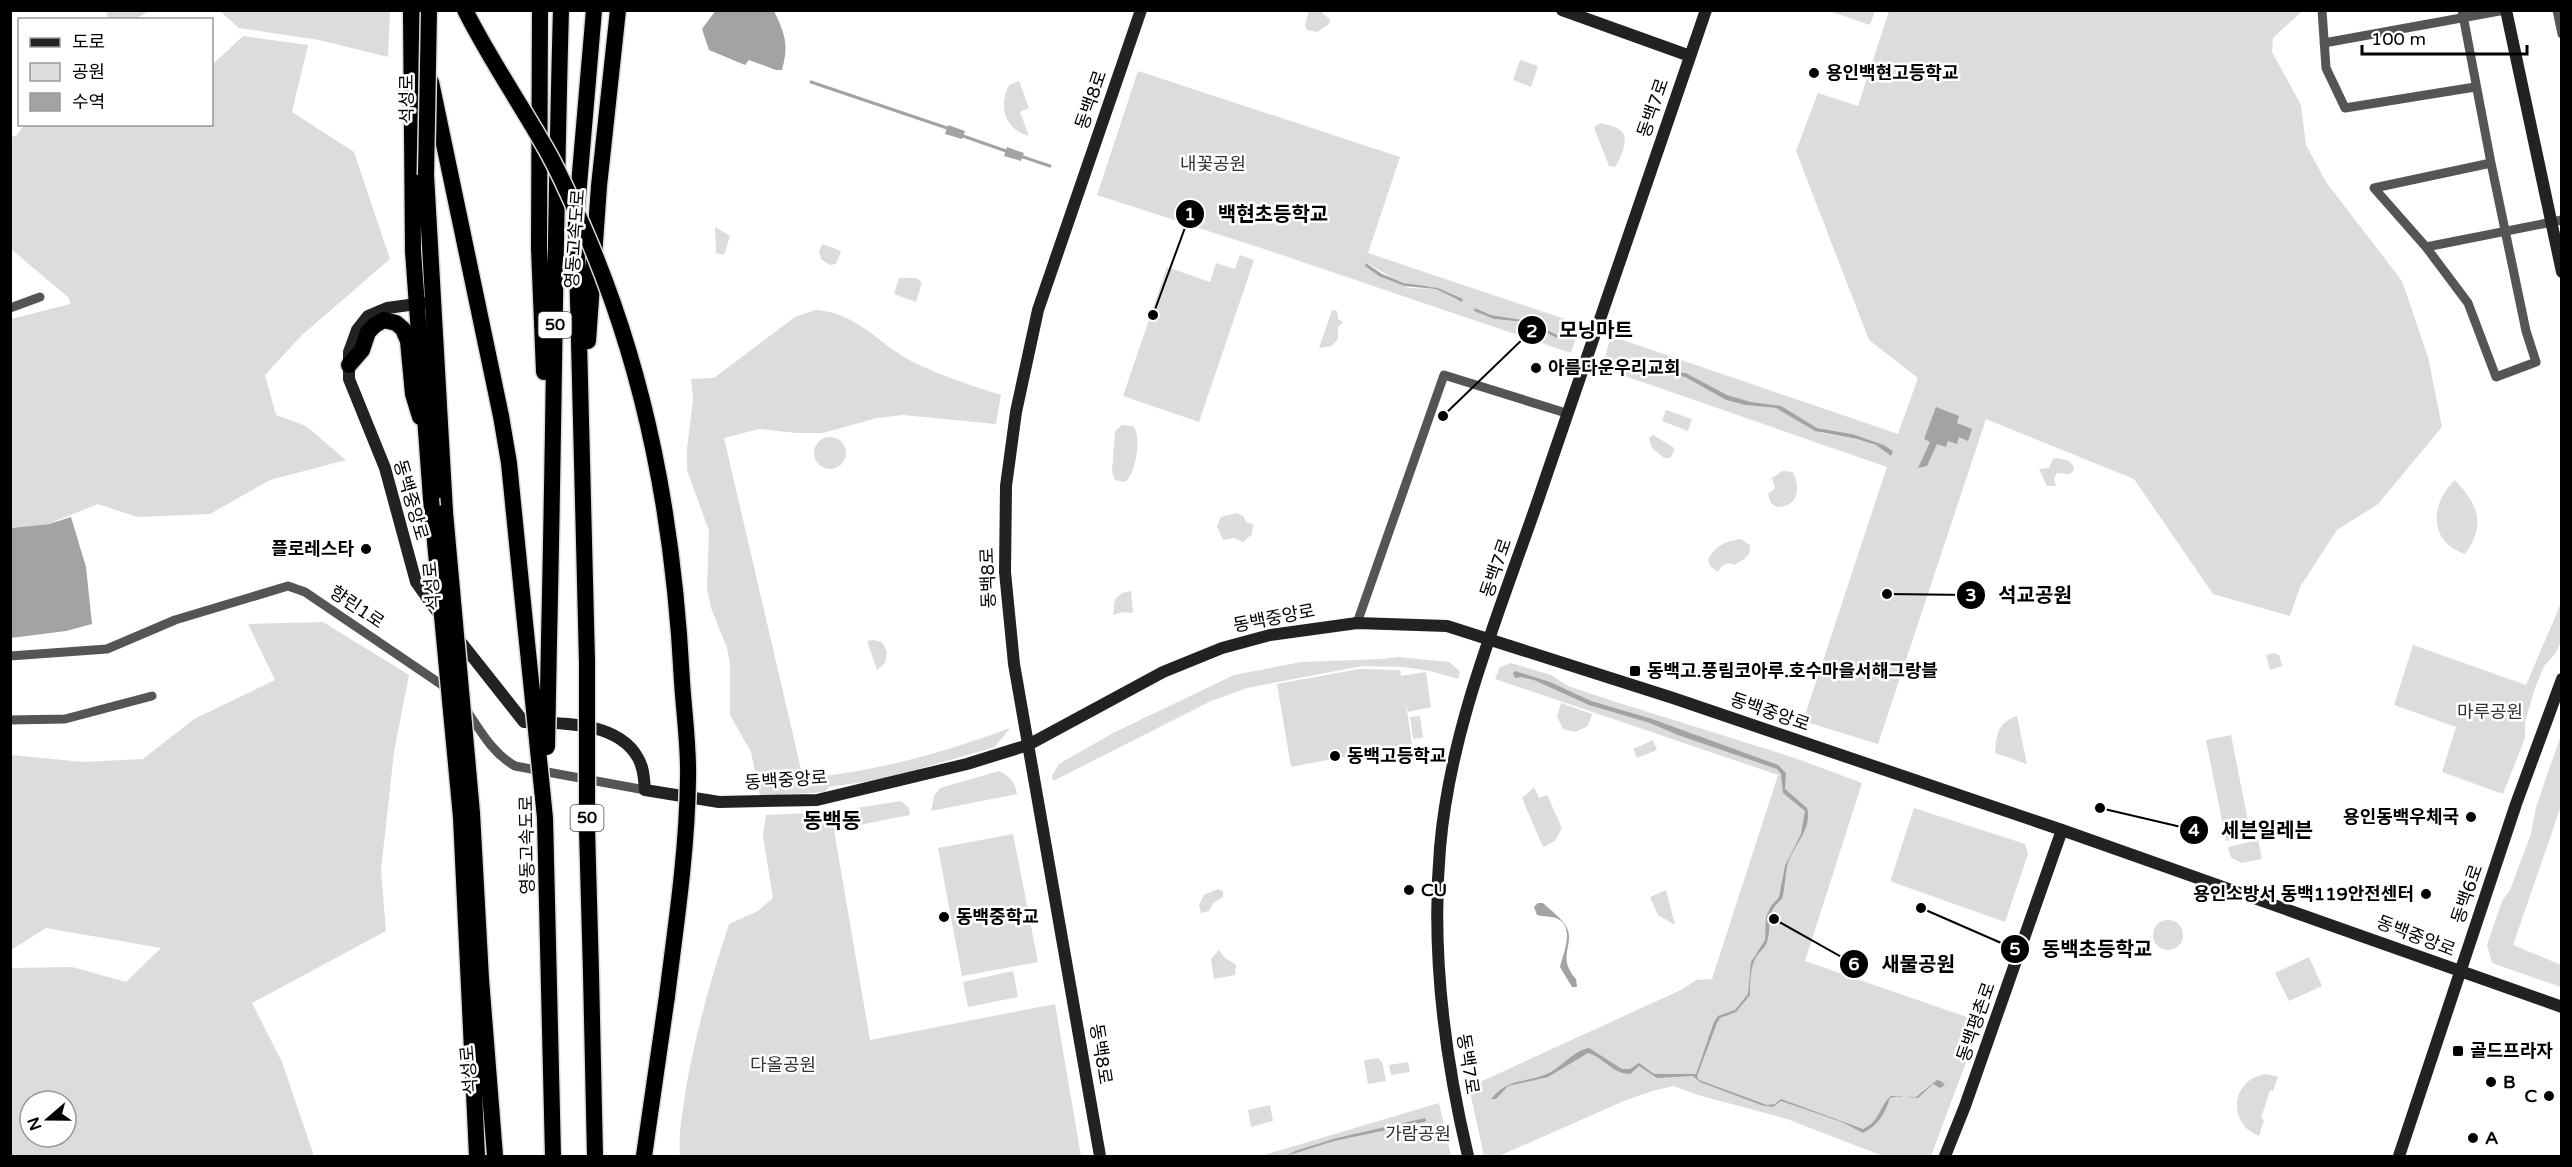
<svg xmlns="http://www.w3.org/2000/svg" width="2572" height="1167" viewBox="0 0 2572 1167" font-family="'Varela Round','Noto Sans KR',sans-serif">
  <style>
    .green { fill: #dcdcdc; fill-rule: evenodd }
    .water { fill: #a3a3a3 }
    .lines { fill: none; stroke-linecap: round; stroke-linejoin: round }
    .stream { stroke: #a3a3a3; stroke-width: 3 }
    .highway-casing { stroke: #dbdbdb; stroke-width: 19 }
    .street { stroke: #555; stroke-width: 9 }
    .secondary { stroke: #222; stroke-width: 12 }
    .highway { stroke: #000; stroke-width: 16 }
    .highway-bridge-casing { stroke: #dbdbdb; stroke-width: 19; stroke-linecap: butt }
    .highway-bridge { stroke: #000; stroke-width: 16 }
    .poi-dot { fill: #000; stroke: #fff; stroke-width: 2 }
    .labels { text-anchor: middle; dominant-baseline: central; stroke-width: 5; stroke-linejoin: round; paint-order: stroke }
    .shield { fill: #fff; stroke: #4c4c4c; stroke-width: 1.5 }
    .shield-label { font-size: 16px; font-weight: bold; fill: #000 }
    .poi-label { font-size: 18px; font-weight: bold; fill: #000; stroke: #fff; text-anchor: start }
    .street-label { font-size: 18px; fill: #000; stroke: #fff }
    .park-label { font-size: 18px; fill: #333; stroke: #fff }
    .quarter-label { font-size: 21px; font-weight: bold; fill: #000; stroke: #fff }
    .leader { fill: none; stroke: #000; stroke-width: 2 }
    .callout-dot { fill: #000; stroke: #fff; stroke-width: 2 }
    .mark-label { font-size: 18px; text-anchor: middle; font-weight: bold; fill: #fff }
    .callout-label { font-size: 20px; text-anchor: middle; font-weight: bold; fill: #000; stroke: #fff; stroke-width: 5; stroke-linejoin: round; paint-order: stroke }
  </style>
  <rect width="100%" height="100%" fill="#fff"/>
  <path class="green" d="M106,11V10L148,11L136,19H109Z
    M220,11H390L388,57L319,40L239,28Z
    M1309,11H1323V14L1330,19L1329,24L1317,32L1307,30L1305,25Z
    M1829,11L1875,10V11L1870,25Z
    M1889,11H2302L2273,38L2272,52L2301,105L2306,145L2326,182L2402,281L2428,357L2442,427L2378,504L2337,530L2300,587L2290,616L2213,594L2134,479L1986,419L1878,744L1803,721L1887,467L1602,368L1611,336L1898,434L1918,378L1869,340L1796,151L1818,93L1858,106ZM1628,362L1651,371L1686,373L1727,395L1751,402L1775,405L1817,428L1852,434L1884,445L1893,451L1891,456L1876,445L1857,439L1822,433L1776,408L1745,405L1726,400L1685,377L1642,372L1627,365Z
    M243,36L308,45L292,112L354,152L390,259L302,335L265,375L276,415L306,426L346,460L270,480L210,514L137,517L98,504L48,524L11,528V319L70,304L69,298L11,249L10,137L16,136L24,125L212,124V65Z
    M1520,60L1538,66L1531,87L1513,80Z
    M1138,71L1400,157L1368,253L1580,324L1571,353L1270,251L1097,195ZM1367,263L1394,279L1415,286L1438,288L1462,299L1457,300L1436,289L1409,288L1387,279L1371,270ZM1476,308L1491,315L1530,321L1557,335L1556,337L1525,322L1494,319L1474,311Z
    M1019,81L1029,108L1020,112L1029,136C1005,130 998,107 1009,85Z
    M1601,123C1607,125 1615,126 1620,130C1631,137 1620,159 1615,167L1609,166L1595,131V126Z
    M715,227L730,236L724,255L716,253Z
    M822,244L841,251L836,264L830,265L821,259L819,252Z
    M1240,255L1254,260L1199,422L1123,396L1167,267L1210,282L1216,263L1235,269Z
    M899,278H916L922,282L916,302L894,294Z
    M815,310C857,312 879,345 915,363C942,376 972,386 1001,395L996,424L903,415L877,418L823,433H796L759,429L724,438L803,778C875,772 943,753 1010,728L995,747L884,779L829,787L825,792L760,796L751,752L730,715V664L727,648L711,608L707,588L709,531L687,470V449L693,399L691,379L714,378L795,317Z
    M1332,310L1337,311L1338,319L1343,322L1338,327V339L1332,346L1319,348Z
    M1666,410L1692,419L1688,431L1662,421Z
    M1122,425L1133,426C1142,435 1136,477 1124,482L1115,480L1112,472L1115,431Z
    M1653,435L1673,447L1674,451L1670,458H1664L1652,448L1649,438Z
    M814 453a16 16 0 1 1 32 0a16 16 0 1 1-32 0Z
    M2058,458L2069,461L2074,467L2073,472L2068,474L2057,473L2054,479L2056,486H2047L2039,469L2049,468L2053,459Z
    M1782,471L1793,472C1801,488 1798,507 1777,507L1771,503L1768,494L1775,488L1772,478Z
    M2455,480C2479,506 2486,524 2465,554C2428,542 2430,503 2455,480Z
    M1236,513L1243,516L1247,523L1253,524L1252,534L1243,542L1234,538L1223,540L1217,526L1221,517Z
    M1741,539L1750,545C1752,556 1743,560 1734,565L1729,563L1722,566L1718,572L1711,567L1708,560C1713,547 1727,540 1741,539Z
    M1131,591L1133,613L1123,612L1113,615L1115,599L1122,593Z
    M2561,603V641L2555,654L2544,666L2535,688L2525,722V738L2503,794L2442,772L2456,727L2394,705L2413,645L2526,685Z
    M323,622L409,675L394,752L381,870L386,931L252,1003L282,1062L314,1156H11V968L72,967L126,982L161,948L46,928L11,950V755L84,762L143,759L194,719L275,680L248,624ZM30,1101H66V1137H30Z
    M873,640L882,642L887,652L885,663L877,670L867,641Z
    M2274,653L2279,655L2282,666L2270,670L2266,655Z
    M1398,657L1449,662L1460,672L1458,679L1430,671L1404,667L1362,666L1247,688L1211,701L1053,781L1052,776L1059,764L1113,733L1234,675L1301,662L1383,659Z
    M1511,663L1551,675L1568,686L1616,702L1792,757L1862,783L1805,961L1981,1022L1931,1156H1883L1787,1119L1698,1095L1674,1086L1652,1091L1624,1101L1499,1156H1484L1469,1087L1683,989L1696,980L1712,979L1778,775L1495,679L1500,667Z
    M1359,669L1400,670L1401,676L1426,672L1431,707L1408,712L1406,704L1412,744L1291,767L1277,684Z
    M1561,703L1592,714L1588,726L1575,732L1563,729L1557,716Z
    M1420,716L1423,738L1413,739L1410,717Z
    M2017,716L2027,764L1995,753C1997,734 1997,723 2017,716Z
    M2231,735L2251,836L2226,841L2206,740Z
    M2561,735V806L2513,945L2561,965V987L2492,963L2487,945L2502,901L2510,890L2531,834L2536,807Z
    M1653,740L1657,750L1637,758L1633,749Z
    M999,771C1010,776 1015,782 1017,794L931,811L934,796L940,788Z
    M1534,787L1539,798L1547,795L1562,828L1555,841L1543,847L1522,798Z
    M901,801L909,808L910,815L834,830L870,1040L1055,1004L1081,1156H680C678,1133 683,1111 686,1088C696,1032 711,978 729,924L758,911L773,898L763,836L766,815L831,812Z
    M1914,808L2025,844L2028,854L2005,922L1892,882L1891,879Z
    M1013,834L1038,962L962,976L938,848Z
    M2258,840L2262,859L2242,863L2231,858L2228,847Z
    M1218,889L1223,891V897L1213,903L1209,911L1201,913L1199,905L1204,895Z
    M1666,890L1675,925L1658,915L1650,897Z
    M2153 935a15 15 0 1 1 30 0a15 15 0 1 1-30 0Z
    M1219,950L1224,957L1236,965L1235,975L1214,979L1211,959Z
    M2309,957L2322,986L2289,1001L2275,973Z
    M1013,971L1018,997L968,1007L963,982Z
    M1379,1058L1380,1061H1382L1386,1081L1368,1084L1364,1060Z
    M1408,1062L1410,1072L1391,1075L1389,1065Z
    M2267,1074L2278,1077L2273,1091L2270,1090L2261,1118L2264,1120L2259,1136C2227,1124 2230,1078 2267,1074Z
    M1439,1103L1451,1156H1261Z
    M1270,1105L1273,1121L1251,1127L1248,1110Z"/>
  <path class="water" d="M716,10L774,11C785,34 789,44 782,70H776L749,60L745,65L709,50L702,29Z
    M948,125L965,131L962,139L945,134Z
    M1007,147L1024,153L1021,161L1004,156Z
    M1366,263L1382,274L1404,283L1438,288L1463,299L1462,302L1436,289L1404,286L1379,276L1365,266Z
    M1475,308L1491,315L1530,321L1557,335V338L1525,322L1494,319L1474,311Z
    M1628,361L1651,371L1686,373L1727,395L1751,402L1781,406L1817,428L1852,434L1884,445L1893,451L1891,456L1876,445L1857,439L1815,431L1776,408L1745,405L1726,400L1685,377L1642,372L1627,364Z
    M1936,407L1959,416L1957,423L1972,429L1968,441L1959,437L1957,444L1948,441L1946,447L1937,444L1927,466L1918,468L1930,442L1924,439Z
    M71,517L86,567L92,624L66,631L11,638V528L49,524Z
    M1515,671L1550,682L1591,701L1652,719L1778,765L1786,773L1785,789L1807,808C1813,830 1791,847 1787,867C1785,877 1785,889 1782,899C1763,915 1773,923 1767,942C1765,948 1759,952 1756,957C1750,968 1750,983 1750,995L1736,1012L1720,1018L1717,1023L1697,1076L1699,1080L1767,1105L1775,1104L1781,1099L1863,1129C1880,1122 1879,1106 1891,1096L1916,1097L1937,1080L1941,1081L1945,1085L1940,1088L1933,1084L1918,1098L1899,1096L1890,1098C1885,1113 1879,1125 1863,1133L1842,1122L1781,1101L1773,1107L1761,1105L1700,1082L1693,1076L1657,1078L1639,1066L1630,1074C1612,1074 1604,1057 1588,1053L1548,1077L1508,1086L1496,1099H1491C1509,1077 1525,1084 1549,1073C1563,1066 1573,1051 1589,1048L1622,1069H1630L1639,1063L1654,1074H1696L1714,1022L1718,1016L1735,1010L1748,994L1751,962L1765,940L1766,917L1771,906L1779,897L1785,866L1801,834L1805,811L1783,793L1781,774L1777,769L1678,735L1650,723L1589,705L1534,680L1521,677L1515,678L1513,673Z
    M1538,903H1543C1550,910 1563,919 1567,928C1575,946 1556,956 1576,979L1577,987H1572L1560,967C1563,954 1576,926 1556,918C1550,916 1543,917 1537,915L1534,907Z
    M1425,1118L1426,1121L1424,1122L1334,1141L1286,1156L1295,1151L1337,1138Z"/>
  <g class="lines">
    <path class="stream" d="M811,82L947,128
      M963,136L1006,151
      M1023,157L1050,166"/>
    <defs>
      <path id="highway" d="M418,10L424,45
        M540,10L539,248L544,372
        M411,11L413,251L431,499
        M431,82L501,416L509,463L523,603
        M426,175L445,512
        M588,341L599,186L618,10
        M349,365L362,350L368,332L375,325L384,320L396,323L403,329L408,341L413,394L420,417
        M549,640C554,430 555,220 561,10
        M587,662L576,220L594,10
        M472,813L481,979L495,1156
        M461,817L477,1156
        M545,818L553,1156
        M591,973L595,1156
        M644,1156L667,996"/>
    </defs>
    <use href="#highway" class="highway-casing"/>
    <path class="street" d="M2322,10L2326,68L2345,108L2475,87
      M2462,10L2491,163
      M2557,10L2562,34
      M2324,43L2505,10
      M2491,163L2526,331L2536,362L2496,377L2468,303L2426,247L2374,188Z
      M2426,247L2562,220
      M10,308L40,297
      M1357,623L1444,375L1566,413
      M10,656L107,649L175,620L288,586L305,592L448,689
      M465,708C480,730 492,753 515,766L645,790
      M10,720L65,719L152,696"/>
    <path class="secondary" d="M1562,10L1690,56
      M2506,10L2562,272
      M424,303L387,308L368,316L357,330L349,352V379L385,468L416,582L441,617
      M456,636L524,722C560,723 618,721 638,758C644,768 644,779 645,790L719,802L817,800L967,764L1028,745L1163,672L1222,648L1270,635L1357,623L1447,626L1673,698L2062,830L2562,1007
      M1100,1156L1014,664L1005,572L1006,486L1016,412L1038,310L1141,10
      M1468,1156C1444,1055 1431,952 1440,848C1450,729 1498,616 1537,503C1593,339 1650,175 1706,10
      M1945,1156L1965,1106L2062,830
      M2399,1156L2516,804L2562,679"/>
    <use href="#highway" class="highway"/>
    <defs>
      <path id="highway-bridge" d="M465,10C489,58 520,103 546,149C561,175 572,202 584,229C647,374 674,524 682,681C684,714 689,747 688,779C687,852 676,924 667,996
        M426,175L429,10
        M431,499L461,817
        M445,512L472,813
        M523,603L545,818
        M587,662V829L591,973
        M547,747L549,640"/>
    </defs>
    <use href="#highway-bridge" class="highway-bridge-casing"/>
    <use href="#highway-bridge" class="highway-bridge"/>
  </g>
  <g class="poi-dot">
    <circle cx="1814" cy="73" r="6"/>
    <circle cx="1536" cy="368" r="6"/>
    <circle cx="366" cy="549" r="6"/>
    <rect x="1629" y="665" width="12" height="12" rx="3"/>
    <circle cx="1335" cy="756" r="6"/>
    <circle cx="2471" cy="817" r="6"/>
    <circle cx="1409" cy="890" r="6"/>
    <circle cx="2426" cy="894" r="6"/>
    <circle cx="944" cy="917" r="6"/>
    <rect x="2452" y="1045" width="12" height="12" rx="3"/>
    <circle cx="2491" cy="1082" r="6"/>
    <circle cx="2549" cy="1096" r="6"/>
    <circle cx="2473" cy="1138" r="6"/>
  </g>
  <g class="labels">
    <g class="shield">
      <rect x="538.5" y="312" width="33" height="26" rx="4.5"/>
      <rect x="570.5" y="805" width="33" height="26" rx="4.5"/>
    </g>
    <g class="shield-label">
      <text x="555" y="325">50</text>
      <text x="587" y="818">50</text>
    </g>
    <g class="poi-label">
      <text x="1826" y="73">용인백현고등학교</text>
      <text x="1548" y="368">아름다운우리교회</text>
      <text x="354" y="549" text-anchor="end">플로레스타</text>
      <text x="1647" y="671">동백고.풍림코아루.호수마을서해그랑블</text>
      <text x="1347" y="756">동백고등학교</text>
      <text x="2459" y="817" text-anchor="end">용인동백우체국</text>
      <text x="1421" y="890">CU</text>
      <text x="2414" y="894" text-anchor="end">용인소방서 동백119안전센터</text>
      <text x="956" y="917">동백중학교</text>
      <text x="2470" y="1051">골드프라자</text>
      <text x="2503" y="1082">B</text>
      <text x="2537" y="1096" text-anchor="end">C</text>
      <text x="2485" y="1138">A</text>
    </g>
    <g class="street-label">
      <text transform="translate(407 99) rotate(-90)">석성로</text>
      <text transform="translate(1091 100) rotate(-71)">동백8로</text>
      <text transform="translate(1653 108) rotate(-71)">동백7로</text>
      <text transform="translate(575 239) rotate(-86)">영동고속도로</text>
      <text transform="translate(411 500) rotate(74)">동백중앙로</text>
      <text transform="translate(1496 568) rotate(-71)">동백7로</text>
      <text transform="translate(988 578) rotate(-92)">동백8로</text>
      <text transform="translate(432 586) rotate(-95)">석성로</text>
      <text transform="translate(357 607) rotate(34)">향린1로</text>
      <text transform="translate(1274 618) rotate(-11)">동백중앙로</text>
      <text transform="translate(1770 712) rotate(19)">동백중앙로</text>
      <text transform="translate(786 780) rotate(-4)">동백중앙로</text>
      <text transform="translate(527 845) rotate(-91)">영동고속도로</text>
      <text transform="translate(2467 894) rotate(-71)">동백6로</text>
      <text transform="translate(2416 936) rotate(21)">동백중앙로</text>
      <text transform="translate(1976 1022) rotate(-71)">동백평촌로</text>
      <text transform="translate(1101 1054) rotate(81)">동백8로</text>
      <text transform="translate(1468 1064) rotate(81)">동백7로</text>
      <text transform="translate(469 1070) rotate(-95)">석성로</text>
    </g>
    <g class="park-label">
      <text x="1213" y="164">내꽃공원</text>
      <text x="2490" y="712">마루공원</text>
      <text x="783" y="1065">다올공원</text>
      <text x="1418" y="1134">가람공원</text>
    </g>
    <g class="quarter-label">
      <text x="832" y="821">동백동</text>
    </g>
  </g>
  <path class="leader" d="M1153 315L1190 214M1443 416L1532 330M1887 594L1971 595M2100 808L2194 830M1921 908L2015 949M1774 919L1854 964"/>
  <g class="callout-dot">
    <circle cx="1153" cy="315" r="6"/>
    <circle cx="1443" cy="416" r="6"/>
    <circle cx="1887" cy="594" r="6"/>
    <circle cx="2100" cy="808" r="6"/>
    <circle cx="1921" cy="908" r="6"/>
    <circle cx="1774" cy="919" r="6"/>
    <circle cx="1190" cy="214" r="15"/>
    <circle cx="1532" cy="330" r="15"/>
    <circle cx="1971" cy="595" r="15"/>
    <circle cx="2194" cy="830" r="15"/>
    <circle cx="2015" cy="949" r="15"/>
    <circle cx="1854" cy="964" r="15"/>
  </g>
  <g class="mark-label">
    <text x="1190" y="220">1</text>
    <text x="1532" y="337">2</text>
    <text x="1971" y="601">3</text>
    <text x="2194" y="836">4</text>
    <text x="2015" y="955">5</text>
    <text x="1854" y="970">6</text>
  </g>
  <g class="callout-label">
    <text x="1273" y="221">백현초등학교</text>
    <text x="1596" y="337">모닝마트</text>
    <text x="2035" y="602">석교공원</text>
    <text x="2267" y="837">세븐일레븐</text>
    <text x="2097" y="956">동백초등학교</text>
    <text x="1918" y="971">새물공원</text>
  </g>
  <rect width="2572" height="1167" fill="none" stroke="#000000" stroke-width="24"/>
  <rect x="18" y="18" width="195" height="108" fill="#ffffff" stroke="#999999" stroke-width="1.5"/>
  <rect x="30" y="38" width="30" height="9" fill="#222222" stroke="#999999" stroke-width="1.5"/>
  <text x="72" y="48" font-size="18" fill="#000000">도로</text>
  <rect x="30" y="63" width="30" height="18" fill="#dcdcdc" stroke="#999999" stroke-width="1.5"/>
  <text x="72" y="78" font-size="18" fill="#000000">공원</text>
  <rect x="30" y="93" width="30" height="18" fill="#a3a3a3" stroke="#999999" stroke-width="1.5"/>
  <text x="72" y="108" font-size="18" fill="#000000">수역</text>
  <g transform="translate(48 1119) rotate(250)"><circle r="28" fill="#ffffff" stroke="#999999" stroke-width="1.5"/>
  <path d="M0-4.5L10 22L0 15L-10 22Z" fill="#000000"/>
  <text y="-9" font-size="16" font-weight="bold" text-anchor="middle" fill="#000000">N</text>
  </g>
  <path d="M2362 45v9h165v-9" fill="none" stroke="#000000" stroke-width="3"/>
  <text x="2371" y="45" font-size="18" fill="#000000" stroke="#ffffff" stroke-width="4.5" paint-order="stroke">100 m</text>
</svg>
